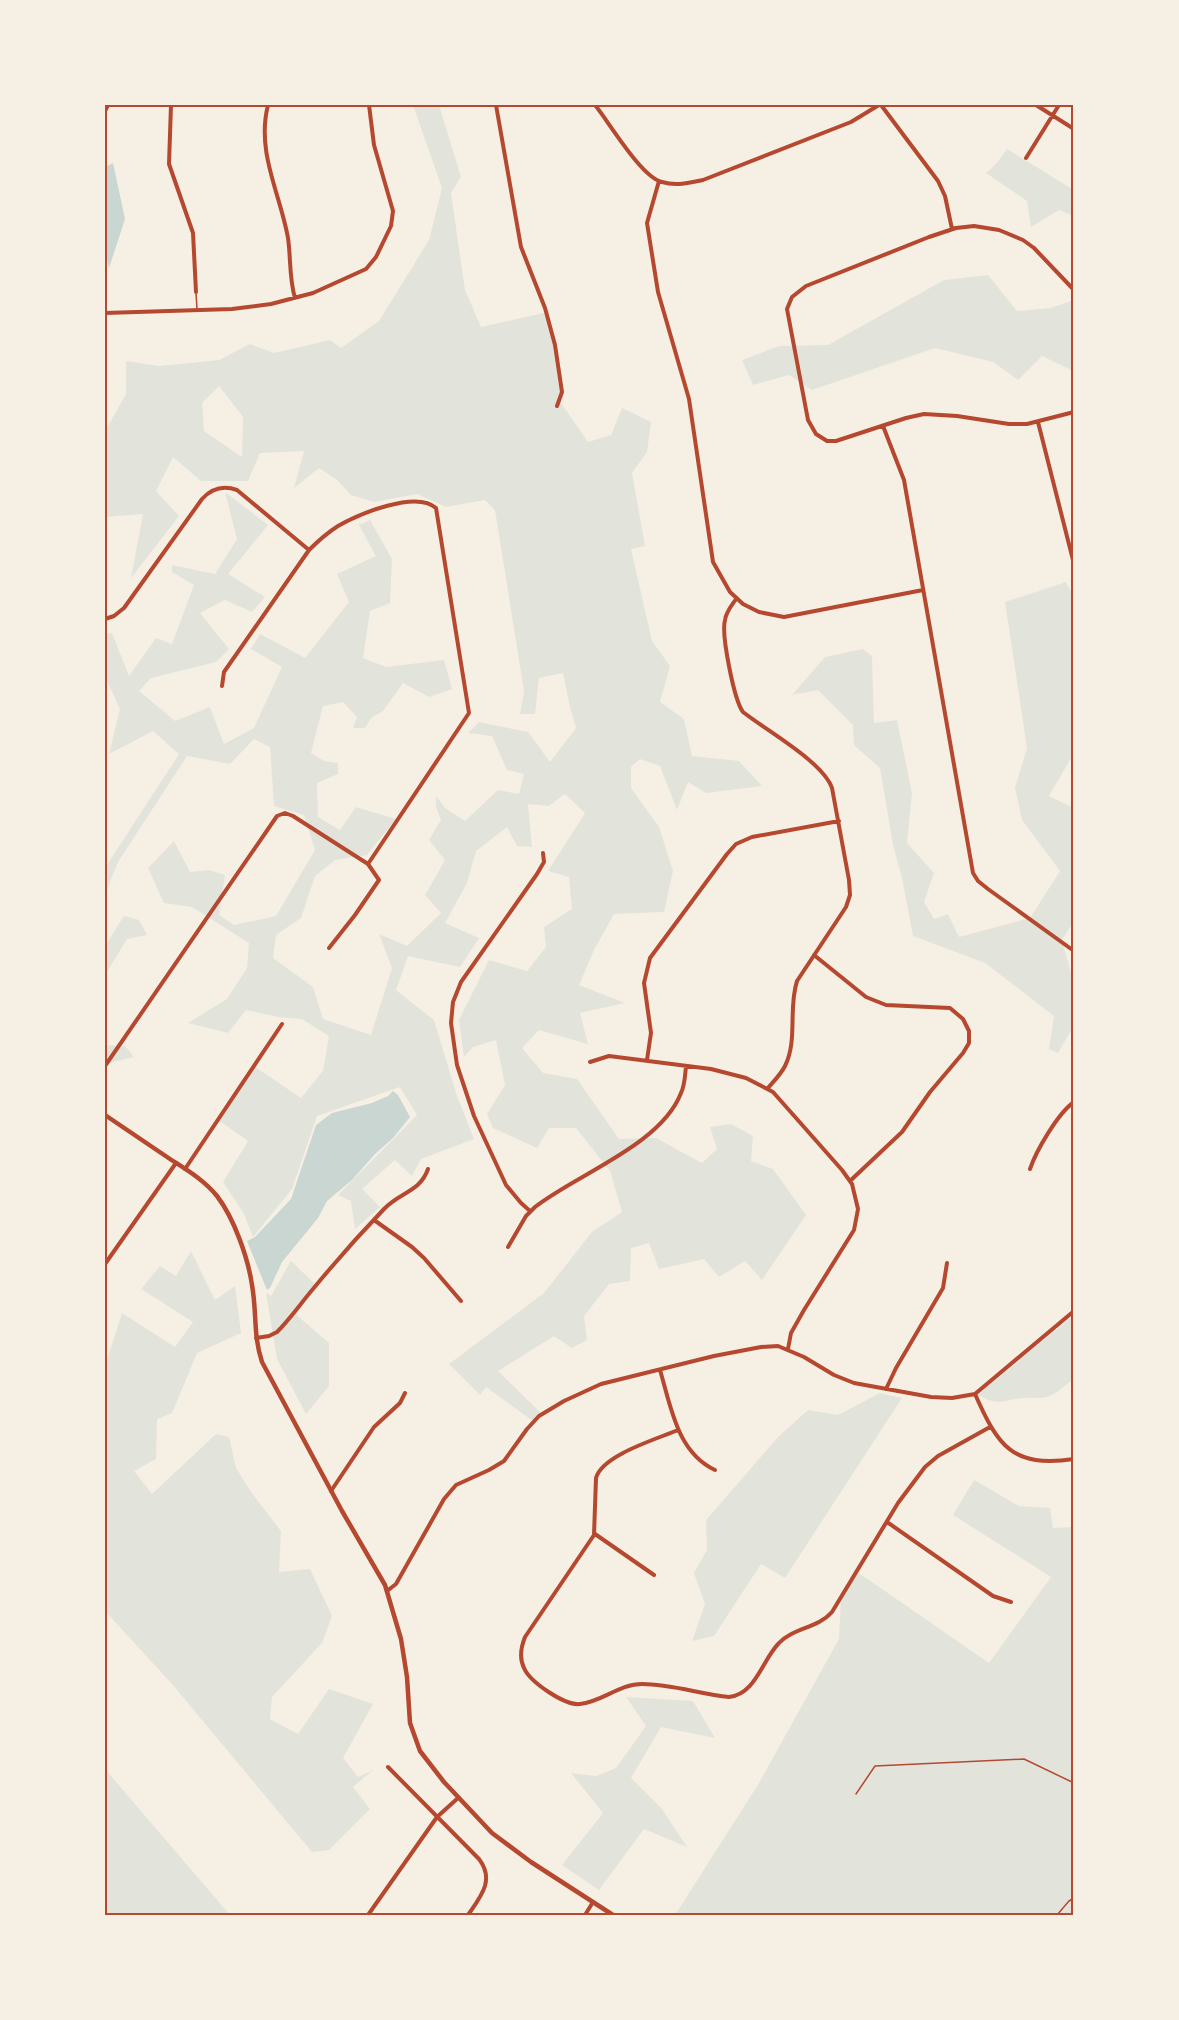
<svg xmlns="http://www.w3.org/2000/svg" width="1179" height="2020" viewBox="0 0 1179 2020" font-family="Signika,sans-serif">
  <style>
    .green { fill: #e2e4dc; fill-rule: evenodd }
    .water { fill: #c9d6d2 }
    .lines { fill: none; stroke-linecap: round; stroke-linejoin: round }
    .path { stroke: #b5482f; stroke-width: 1.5 }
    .service { stroke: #b5482f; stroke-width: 1.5 }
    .minor { stroke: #b5482f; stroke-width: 4 }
    .secondary { stroke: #b5482f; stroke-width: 4.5 }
    .neatline { fill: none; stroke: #b5482f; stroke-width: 2 }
  </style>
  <rect width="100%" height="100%" fill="#f6efe4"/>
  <path class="green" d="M413,105H439L461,177L451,193L465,290L481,327L548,312L561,383L559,400L588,442L611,435L622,408L651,422L647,452L632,473L645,546L631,549L652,641L670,666L660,702L684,719L692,756L739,761L762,786L706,793L688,782L677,810L660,766L640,759L631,767V788L659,827L673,871L664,912L614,914L594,950L579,985L625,1003L580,1013L588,1044L539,1030L522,1048L543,1073L577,1079L619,1139L656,1138L702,1163L717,1149L710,1127L731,1124L753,1136L751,1161L773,1169L806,1215L762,1280L745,1261L719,1277L704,1259L659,1269L649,1243L631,1248L630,1281L609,1284L584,1316L587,1340L572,1348L554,1336L498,1371L542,1414L533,1421L486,1387L480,1395L449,1364L544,1293L592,1232L622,1212L610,1171L576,1128H549L537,1148L493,1128L487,1114L505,1085L496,1040L473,1047L464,1057L459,1020L489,960L527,971L546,947L544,927L572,909L569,877L548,871L585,813L565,794L549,806L528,804L532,847L517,846L507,827L476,851L467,883L445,923L479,938L460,967L408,956L396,990L434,1020L457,1096L474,1139L421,1159L412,1176L395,1160L362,1189L380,1207L355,1229L351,1201L338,1195L417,1115L400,1087L317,1116L292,1189L253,1237L244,1214L223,1182L248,1141L218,1120L254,1066L301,1098L323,1071L329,1036L302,1019L278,1017L246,1010L228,1033L188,1023L227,999L247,968L249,943L192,907L164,903L148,868L174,841L190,872L209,870L225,875L219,915L234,925L276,916L315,850L304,815L274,806L270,747L254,739L230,764L187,756L118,862L105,894V868L179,754L153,731L109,754L120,709L105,677V634L112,633L129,676L156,638L172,644L194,585L172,572V565L215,574L237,539L225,492L268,525L228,574L265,597L252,612L225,600L200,613L229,649L216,662L151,678L139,691L175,721L210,707L224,744L254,728L282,667L251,649L260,634L305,658L349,602L337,574L376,556L359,525L370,520L392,559L390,603L370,611L363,658L386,667L444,660L452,689L429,697L403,683L383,711L371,718L365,728H353L357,717L343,702L323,706L311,753L324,761L338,763V774L317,783L318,817L340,830L356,807L396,819L367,855L335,860L315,876L301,918L276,935L273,958L313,987L323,1019L371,1035L392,968L379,934L407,946L441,913L425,895L445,860L429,840L441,820L436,807V796L445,808L465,821L498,790L519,794L524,774L507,770L492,736L468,733L479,722L528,732L550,762L576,728L570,707L563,673L539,678L535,714H520L524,691L495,510L485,500L446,507L417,494L374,502L351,495L337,480L319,468L294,488L304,451L260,453L248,481H201L173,457L156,491L179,516L131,578L143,514L105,517V431L126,394V361L159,366L219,360L250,344L274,353L330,340L341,348L379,321L429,240L442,188ZM219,386L243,417L242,457L204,431L202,403Z
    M1007,149L1074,190V216L1059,210L1031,227L1027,201L986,173L996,164Z
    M988,275L1017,311L1051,308L1074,300V362L1071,370L1042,356L1018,380L993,362L935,348L812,390L789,375L753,385L742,360L779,346L828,345L944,280Z
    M1066,582L1074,598V753L1049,796L1074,808V921L1062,940L1074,984V1025L1058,1053L1049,1049L1054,1016L985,963L913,936L902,878L893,845L880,768L854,745L853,725L818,690L792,695L825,657L863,649L872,656L874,723L897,720L912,793L907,843L934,873L924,902L934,919L948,914L959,937L1030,918L1060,871L1022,820L1015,788L1027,748L1005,602Z
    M124,916L139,920L147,935L127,939L105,975V946Z
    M105,1045L125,1046L134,1057L105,1064Z
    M191,1251L215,1300L235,1286L241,1333L197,1353L172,1413L157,1419L156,1459L134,1471L152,1494L216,1434L229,1437L236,1468L251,1492L281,1531L279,1572L310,1569L332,1616L322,1643L272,1697L270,1719L298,1734L329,1689L373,1704L343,1758L358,1777L373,1770L353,1787L370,1809L329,1850L312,1852L172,1684L105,1611V1366L122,1313L175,1347L193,1322L141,1289L160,1266L176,1276Z
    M291,1261L315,1284L292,1311L329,1343V1386L306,1414L277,1359L266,1293L271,1296Z
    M1073,1316L1074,1378C1067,1384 1057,1394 1047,1397C1040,1399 1031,1397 1023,1398C1001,1400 1001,1407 978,1395Z
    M880,1393L902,1398L785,1578L761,1564L714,1636L692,1641L705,1604L694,1573L707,1550L706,1520L779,1436L808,1410L838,1415Z
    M974,1480L1019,1506L1050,1508L1053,1528L1074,1527V1915H675L759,1783L839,1639L841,1598L856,1571L989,1663L1051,1577L953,1515Z
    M626,1697L693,1701L715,1738L661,1727L631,1778L662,1809L687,1847L644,1829L599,1890L562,1865L603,1813L571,1773L596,1776L616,1768L646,1726Z
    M105,1769L230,1915H105Z"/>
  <path class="water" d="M113,163L125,219L109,268L105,253V167Z
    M393,1091L398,1095L410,1117L393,1138L375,1154L352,1180L327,1201L318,1218L282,1262L270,1288L267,1290L247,1241L255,1237L291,1199L316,1125L332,1113L372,1103L388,1096Z"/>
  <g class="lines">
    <path class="path" d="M856,1794L875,1766L1024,1759L1074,1783"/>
    <path class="service" d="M196,293L197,309
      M1057,1915L1069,1901L1074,1898"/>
    <path class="minor" d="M171,105L169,164L193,233L196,292
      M268,105C256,152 280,193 288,238C291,259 289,278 295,298
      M496,105L521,247L545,308L555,345L562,392L557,406
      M595,105C609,122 641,177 662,182C676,186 689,183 703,180L851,122L879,105
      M881,105L938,181L945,196L952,229
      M1036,105L1074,129
      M105,111L108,105
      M1026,158L1059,105
      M659,181L647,223L658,292L689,399L713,562L730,592L743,604L759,612L784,617L923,590
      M1074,290L1034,248L1023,240L999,230L974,226L956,228L929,237L806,286L792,297L787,309L808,420L816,434L827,441H836L906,418L924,414L957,416L1009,424H1027L1074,412
      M105,313L232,309L271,304L313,293L366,269L376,257L391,226L393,211L374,145L369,105
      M1038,422L1074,564
      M883,426L904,480L973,873L978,881L988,889L1074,951
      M736,599C732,605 726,612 725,620C721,634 734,700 743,712C767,731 823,762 832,788L849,880L850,895L846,907L797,981C788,1008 798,1040 785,1066C781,1074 774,1081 768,1088
      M105,619L114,616L124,608L202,499C212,488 223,485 237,490L309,550
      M222,686L224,672L309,550C318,541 327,533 338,526C359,514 416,490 436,508L469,713L368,864L379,880L355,915L329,948
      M814,955L866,997L886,1005L950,1008L963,1019L969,1031V1043L963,1053L930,1092L902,1132L850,1181
      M647,1060L651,1033L644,983L650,958L727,854L736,844L752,837L839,821
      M590,1062L609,1056L711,1069L746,1078L773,1092L842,1170L852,1184L858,1209L854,1230L804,1310L791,1333L788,1349
      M105,1066L277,816L285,813L293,816L368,864
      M185,1169L282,1024
      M1030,1169C1036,1151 1058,1113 1074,1102
      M530,1211L521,1203L506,1185L474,1116L457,1065L451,1023L453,1002L461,982L537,874L544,862L543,853
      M374,1220L412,1247L424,1258L461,1301
      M508,1247L526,1216L535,1207C577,1174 661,1145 681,1093C685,1085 685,1075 686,1066
      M105,1264L176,1163
      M256,1338L269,1336L277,1332C290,1319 301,1303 313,1289C336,1261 360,1234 384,1209C400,1192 420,1192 428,1169
      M660,1370C671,1407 677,1452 715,1470
      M886,1389L896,1368L943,1288L947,1263
      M975,1394C998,1446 1012,1468 1074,1459
      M678,1430C657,1439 602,1455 596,1478L594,1535L525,1637C521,1647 519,1658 524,1668C530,1682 565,1706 580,1704C602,1702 619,1684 642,1684C671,1684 700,1694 729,1697C756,1694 762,1660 779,1643C793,1628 818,1628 832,1612L898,1503L925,1467L938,1456L990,1427
      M331,1491L374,1427L400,1403L405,1393
      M887,1522L993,1596L1011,1602
      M595,1534L654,1575
      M387,1591L396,1584L444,1499L456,1485L489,1470L504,1461L527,1429L539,1416L564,1401L601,1384L714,1356L761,1347L778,1346L804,1357L834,1375L854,1383L931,1397L952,1398L975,1394L1074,1311
      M388,1767L479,1859C495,1880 481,1896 468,1915
      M368,1915L437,1817L458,1798
      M585,1915L593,1902"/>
    <path class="secondary" d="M105,1115C127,1130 148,1144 170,1159C187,1170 204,1180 217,1196C234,1218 248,1258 252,1285C257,1313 253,1335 262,1362L342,1511L385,1585L401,1639L407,1677L410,1723L420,1751L444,1782L492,1833L531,1862L613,1915"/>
  </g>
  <rect width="1179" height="2020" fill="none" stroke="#f6efe4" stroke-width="213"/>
  <rect x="106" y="106" width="966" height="1808" class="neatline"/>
</svg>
